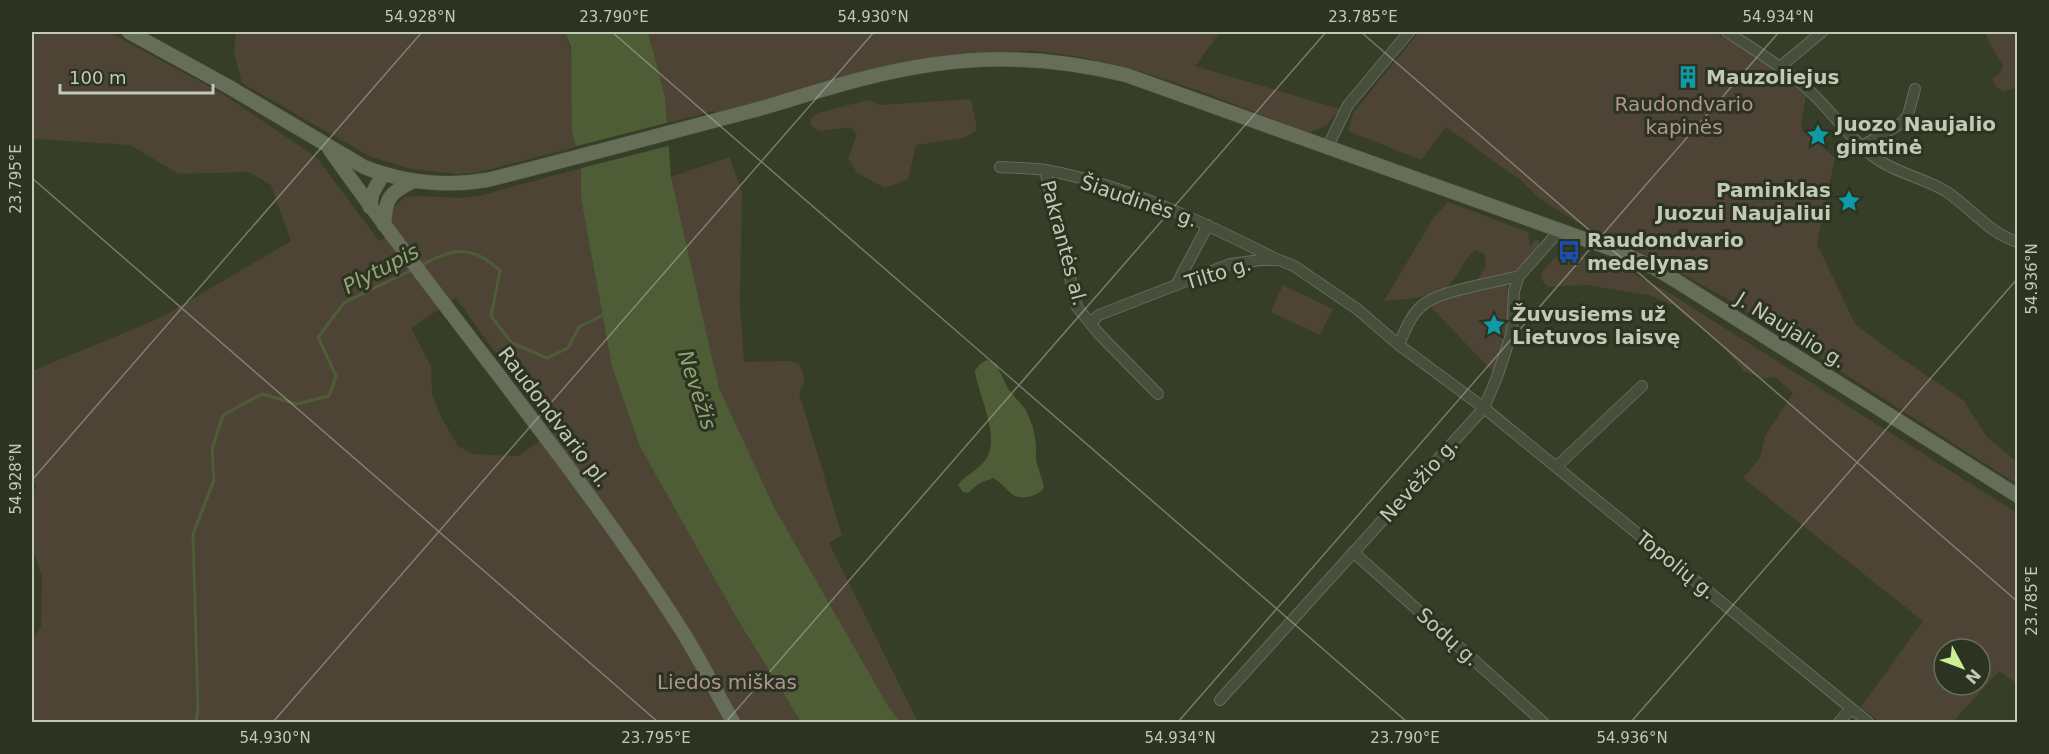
<svg xmlns="http://www.w3.org/2000/svg" width="2049" height="754" font-family="'DejaVu Sans',sans-serif">
<style>
.green{fill:#4d4435;fill-rule:evenodd}
.water{fill:#4f5d37}
.pier{fill:#363e27}
.lines{fill:none;stroke-linecap:round;stroke-linejoin:round}
.stream{stroke:#4f5d37;stroke-width:3}
.minor-casing{stroke:#656c59;stroke-width:12}
.major-casing{stroke:#535a47;stroke-width:15}
.minor{stroke:#474e3b;stroke-width:10}
.major{stroke:#666e59;stroke-width:14}
.ticks{fill:none;stroke:#c2c9b7;stroke-width:1.5;stroke-opacity:0.45}
.labels{text-anchor:middle;stroke-width:6;stroke-linejoin:round;paint-order:stroke}
.poi-label{font-size:20px;font-weight:bold;fill:#c2c9b7;stroke:#2c3320;text-anchor:start}
.park-label{font-size:20px;fill:#b19494;stroke:#2c3320}
.street-label{font-size:20px;fill:#c2c9b7;stroke:#2c3320}
.water-label{font-size:21px;font-style:italic;fill:#93a474;stroke:#2c3320}
.neatline{fill:none;stroke:#c2c9b7;stroke-width:2}
.ticks-label{font-size:15px;text-anchor:middle;fill:#c2c9b7}
</style>
<rect width="100%" height="100%" fill="#363e27"/>
<g class="green">
<path d="M32 32H109L223 94 317 158 379 241 397 231 391 225V211L404 197 420 196 461 198 479 196 581 168V198L612 367 640 447 739 622 801 722H32V640L41 626 42 576 32 548V501L36 485 32 481V371L160 318 291 241 271 185 249 172 179 174 130 145 37 139 32 140ZM456 298 553 432 518 456 473 454 458 446 441 417 432 394 431 366 411 328Z"/>
<path d="M236 32H565C579 68 567 109 576 147L476 173 457 174 411 169 371 157 242 83 234 52Z"/>
<path d="M648 32H1220L1195 66 1340 109 1326 126 1308 133C1220 99 1130 59 1035 51 1023 50 1011 52 999 52 901 53 810 86 717 114L715 111 667 123 665 97Z"/>
<polygon points="1419,32 1709,32 1719,35 1772,66 1806,97 1801,127 1835,158 1817,244 1855,324 1901,358 1963,400 1987,437 2017,462 2017,484 1729,300 1655,259 1583,226 1540,199 1523,182 1446,127 1421,160 1348,131 1353,113"/>
<polygon points="1985,32 2017,32 2017,88 2004,91 1996,87 1992,79 2001,72 2003,65 1990,44"/>
<polygon points="971,99 977,130 964,138 916,145 908,179 885,188 857,173 848,158 857,134 850,127 820,131 811,126 811,119 818,113 868,100 879,105"/>
<polygon points="730,157 742,194 740,303 744,362 790,361 800,365 805,382 799,393 842,535 829,543 918,722 900,722 888,706 774,507 719,388 671,177"/>
<path d="M1448 202 1528 232 1530 246 1534 241 1539 240V246C1517 275 1508 274 1475 284L1486 266 1484 254 1475 250C1463 260 1459 275 1449 285 1435 297 1402 300 1384 301L1434 217Z"/>
<path d="M1556 257 1584 258 1627 270 1671 294 2017 513V684L1999 671 1953 722H1880L1861 707 1923 621 1743 478 1760 458 1765 436 1793 393 1775 377 1763 379 1744 371 1720 343 1673 305 1648 295 1587 285 1548 287 1541 279 1543 270ZM1944 649H1980V685H1944Z"/>
<polygon points="1507,283 1509,323 1494,373 1430,306 1438,301"/>
<polygon points="1283,285 1333,309 1320,335 1271,312"/>
</g>
<g class="water">
<polygon points="565,32 648,32 665,97 671,177 719,388 774,507 888,706 900,722 801,722 739,622 640,447 612,367 581,198 581,168 572,131 571,47"/>
<path d="M987 360 996 364 1008 389 1026 410 1033 427 1036 444V460L1044 487C1040 493 1038 494 1032 496 1009 502 1011 488 993 478L978 484 968 493 963 492 958 485C965 475 979 470 986 459 1001 436 978 395 975 371L980 364Z"/>
</g>
<polygon class="pier" points="670,122 672,145 578,169 573,147"/>
<g class="lines">
<g class="stream">
<path d="M420 266C452 248 473 244 500 271L491 316 512 343 547 358 568 348 579 327 605 314"/>
<polyline points="196,722 198,709 193,534 214,480 212,449 223,415 262,394 297,404 329,396 336,376 318,337 345,302 412,270"/>
</g>
<g class="minor-casing">
<g id="minor">
<path d="M1727 32C1758 52 1789 71 1816 97 1836 117 1853 142 1877 159 1898 174 1925 178 1947 192 1971 208 1990 234 2018 242"/>
<polyline points="1780,67 1822,32"/>
<polyline points="1328,146 1348,105 1409,32"/>
<polyline points="1862,146 1902,123 1908,115 1915,89"/>
<path d="M1000 167C1015 168 1030 168 1045 170 1124 184 1205 223 1276 259"/>
<polyline points="1045,170 1077,307 1100,335 1158,394"/>
<polyline points="1176,285 1208,225"/>
<polyline points="1090,323 1099,315 1230,264 1261,260 1279,260 1294,266 1357,309 1399,345 1484,408 1868,722"/>
<path d="M1399 345C1405 330 1412 311 1427 302 1445 290 1497 282 1519 276"/>
<polyline points="1556,467 1642,386"/>
<polyline points="1353,552 1543,722"/>
<polyline points="1220,700 1484,408 1497,377 1512,332 1514,291 1519,276 1560,230"/>
<polyline points="1839,722 1851,709"/>
</g>
</g>
<g class="major-casing">
<g id="major">
<path d="M129 32 231 88 364 167C403 182 446 187 487 180 575 158 663 134 751 111 781 103 810 93 839 85 941 56 1022 50 1126 75L1615 250 1655 268 1675 280 2018 496"/>
<path d="M330 150C443 310 571 459 677 623 698 655 715 690 733 722"/>
<polyline points="370,207 372,194 383,174"/>
<path d="M384 225C385 198 390 192 414 181"/>
</g>
</g>
<use href="#minor" class="minor"/>
<use href="#major" class="major"/>
</g>
<path class="ticks" d="M612 32 1407 722M1361 32 2018 602M32 178 658 722M32 480 422 32M273 722 874 32M726 722 1326 32M1178 722 1779 32M1631 722 2018 278"/>
<defs>
<g id="building-bare" transform="scale(1.8)"><path d="M-4-6H4V6H1V3H-1V6H-4ZM-2.5-4.3h1.7v1.8h-1.7ZM.8-4.3h1.7v1.8H.8ZM-2.5-1h1.7V.8h-1.7ZM.8-1h1.7V.8H.8Z" fill="#0f9aa8" stroke="#2c3320" stroke-width="2.5" paint-order="stroke"/></g>
<g id="sight-bare" transform="scale(1.8)"><path d="M0-6L1.8-2.2L6-1.7L2.9 1.2L3.7 5.4L0 3.3L-3.7 5.4L-2.9 1.2L-6-1.7L-1.8-2.2Z" fill="#0f9aa8" stroke="#2c3320" stroke-width="2.5" paint-order="stroke"/></g>
<g id="bus-bare" transform="scale(1.8)"><path d="M-5-6H5V4H4V6H2V4H-2V6H-4V4H-5ZM-3.5-4V0h7V-4ZM-3.5 1.2v1.5H-2V1.2ZM2 1.2v1.5H3.5V1.2Z" fill="#1a4fb4" stroke="#2c3320" stroke-width="2.5" paint-order="stroke"/></g>
</defs>
<g fill-rule="evenodd">
<use href="#building-bare" x="1688" y="77"/>
<use href="#sight-bare" x="1818" y="135"/>
<use href="#sight-bare" x="1849" y="201"/>
<use href="#bus-bare" x="1569" y="252"/>
<use href="#sight-bare" x="1494" y="325"/>
</g>
<g class="labels">
<g class="poi-label">
<text x="1706" y="84">Mauzoliejus</text>
<text x="1836" y="131">Juozo Naujalio<tspan x="1836" dy="23">gimtinė</tspan></text>
<text x="1831" y="197" text-anchor="end">Paminklas<tspan x="1831" dy="23">Juozui Naujaliui</tspan></text>
<text x="1587" y="247">Raudondvario<tspan x="1587" dy="23">medelynas</tspan></text>
<text x="1512" y="321">Žuvusiems už<tspan x="1512" dy="23">Lietuvos laisvę</tspan></text>
</g>
<g class="park-label">
<text x="1684" y="111">Raudondvario<tspan x="1684" dy="23">kapinės</tspan></text>
<text x="727" y="689">Liedos miškas</text>
</g>
<g class="street-label">
<text transform="translate(1139 201) rotate(19)" y="7">Šiaudinės g.</text>
<text transform="translate(1064 243) rotate(75)" y="7">Pakrantės al.</text>
<text transform="translate(1218 273) rotate(-17)" y="7">Tilto g.</text>
<text transform="translate(1791 330) rotate(32)" y="7">J. Naujalio g.</text>
<text transform="translate(554 417) rotate(53)" y="7">Raudondvario pl.</text>
<text transform="translate(1419 480) rotate(-48)" y="7">Nevėžio g.</text>
<text transform="translate(1676 565) rotate(39)" y="7">Topolių g.</text>
<text transform="translate(1448 637) rotate(42)" y="7">Sodų g.</text>
</g>
<g class="water-label">
<text transform="translate(381 269) rotate(-28)" y="7">Plytupis</text>
<text transform="translate(697 390) rotate(72)" y="7">Nevėžis</text>
</g>
</g>
<rect width="2049" height="754" fill="none" stroke="#2c3320" stroke-width="66"/>
<g transform="translate(1962 667) rotate(131)"><circle r="28" fill="#2c3320" stroke="#686f5c" stroke-width="1.5"/>
<path d="M0-4.5L10 22L0 15L-10 22Z" fill="#ccef96"/>
<text y="-9" font-size="16" font-weight="bold" text-anchor="middle" fill="#c2c9b7">N</text>
</g>
<path d="M60 84v9h153v-9" fill="none" stroke="#c2c9b7" stroke-width="3"/>
<text x="69" y="84" font-size="18" fill="#c2c9b7" stroke="#2c3320" stroke-width="4.5" paint-order="stroke">100 m</text>
<rect x="33" y="33" width="1983" height="688" class="neatline"/>
<g class="ticks-label">
<text x="420" y="22">54.928°N</text>
<text x="614" y="22">23.790°E</text>
<text x="873" y="22">54.930°N</text>
<text x="1363" y="22">23.785°E</text>
<text x="1778" y="22">54.934°N</text>
<text transform="translate(16 179) rotate(-90)" y="5">23.795°E</text>
<text transform="translate(2032 279) rotate(-90)" y="5">54.936°N</text>
<text transform="translate(16 479) rotate(-90)" y="5">54.928°N</text>
<text transform="translate(2032 601) rotate(-90)" y="5">23.785°E</text>
<text x="275" y="743">54.930°N</text>
<text x="656" y="743">23.795°E</text>
<text x="1180" y="743">54.934°N</text>
<text x="1405" y="743">23.790°E</text>
<text x="1632" y="743">54.936°N</text>
</g>
</svg>
